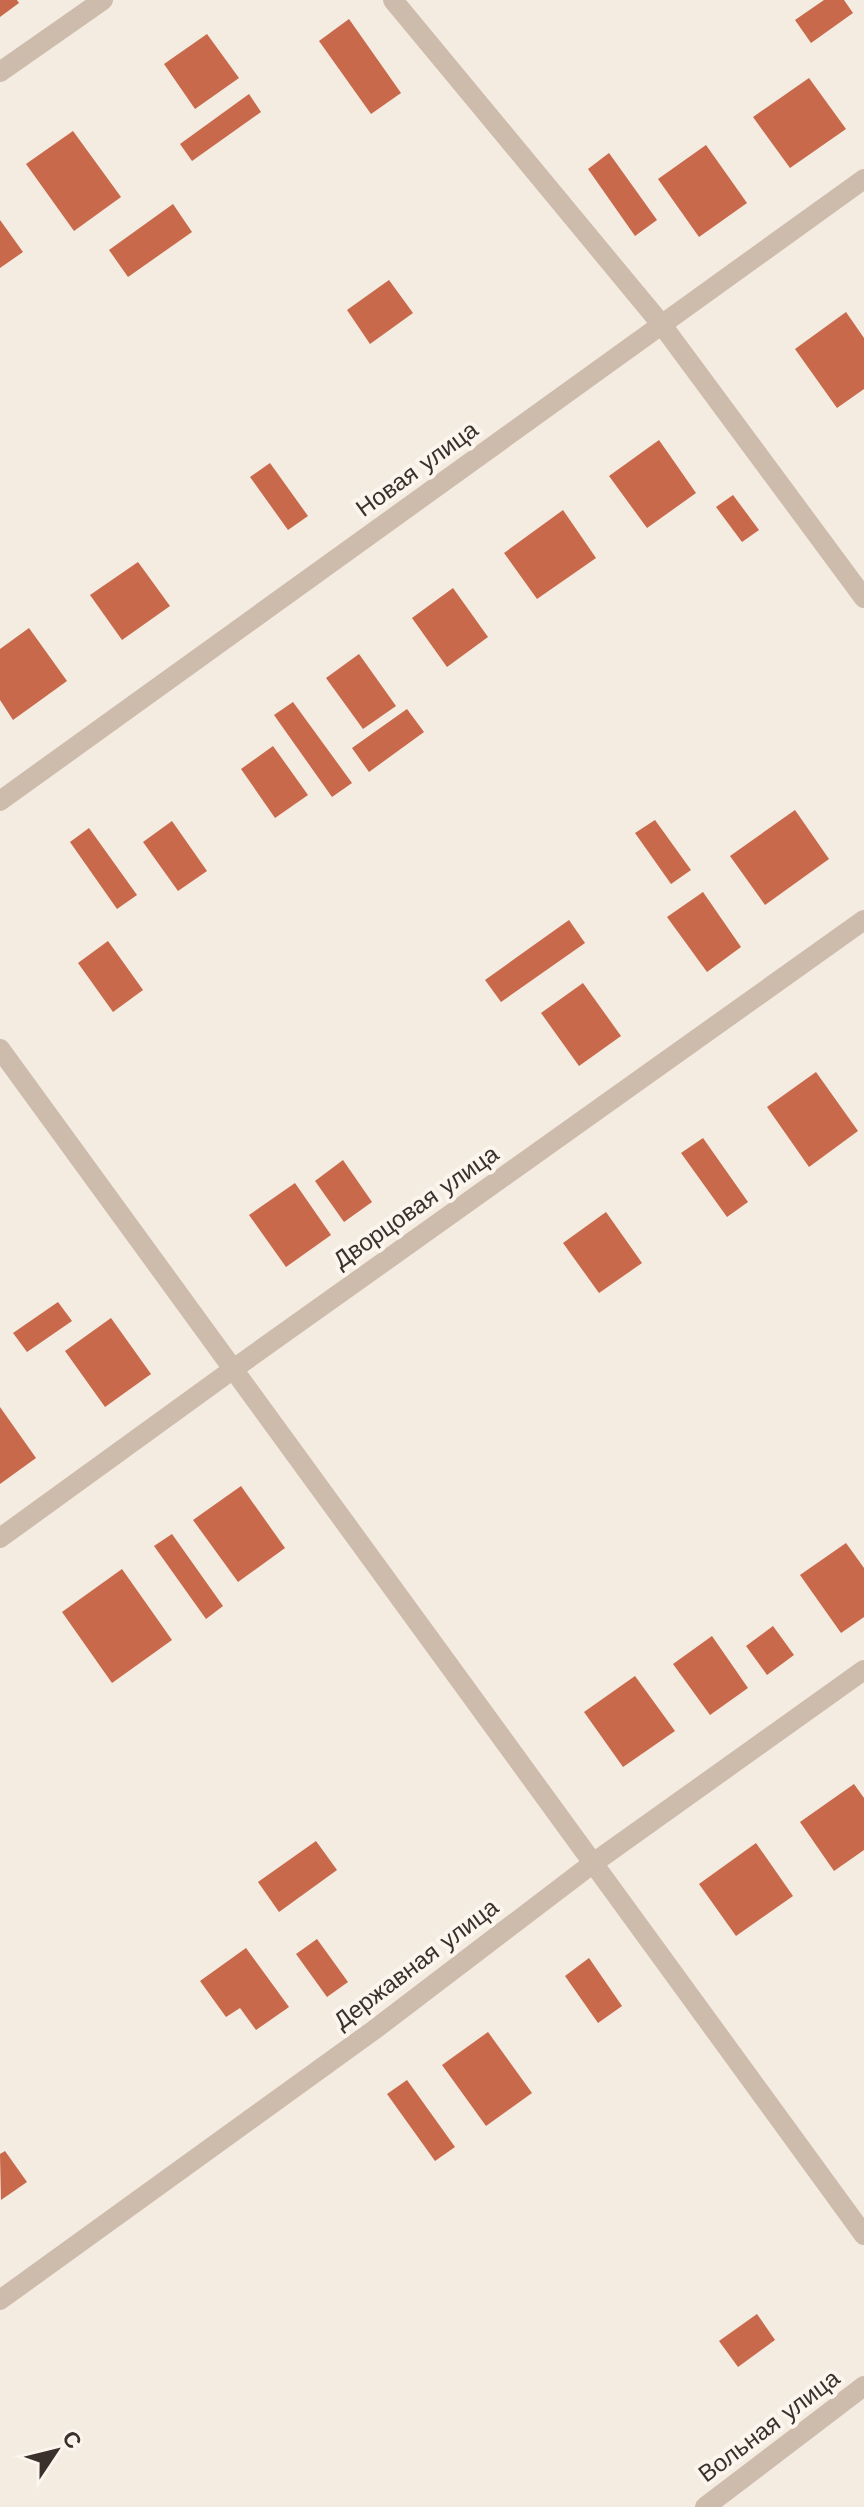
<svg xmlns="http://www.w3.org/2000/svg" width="864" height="2507" font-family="'Work Sans',sans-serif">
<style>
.building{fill:#c8694b}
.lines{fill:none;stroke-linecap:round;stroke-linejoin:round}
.minor{stroke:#cdbbac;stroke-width:20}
.labels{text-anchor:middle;stroke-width:8;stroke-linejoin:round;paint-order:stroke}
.street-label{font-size:24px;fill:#3b302b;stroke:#fbf5ee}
</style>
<rect width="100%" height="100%" fill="#f4ebe1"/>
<g class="building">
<polygon points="0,0 17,0 19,3 0,17"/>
<polygon points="824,0 844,0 853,13 811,43 795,20"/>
<polygon points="349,19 401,93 371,114 319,41"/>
<polygon points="207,34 239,78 195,109 164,64"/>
<polygon points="809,78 846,129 790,168 753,117"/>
<polygon points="249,94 261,112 192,161 180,144"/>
<polygon points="73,131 121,197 74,231 26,164"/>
<polygon points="706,145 747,203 699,237 658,179"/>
<polygon points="609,153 657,220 635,236 588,169"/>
<polygon points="173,204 192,232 128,277 109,250"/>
<polygon points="0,220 23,252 0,268"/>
<polygon points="389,280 413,313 370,344 347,310"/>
<polygon points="846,312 864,338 864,389 837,408 795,349"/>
<polygon points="659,440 696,493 647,528 609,476"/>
<polygon points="270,463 308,516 288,530 250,477"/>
<polygon points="733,495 759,530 742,542 716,507"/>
<polygon points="563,510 596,558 537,599 504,553"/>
<polygon points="138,562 170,606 122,640 90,595"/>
<polygon points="453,588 488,637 447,667 412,618"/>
<polygon points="29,628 67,681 13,720 0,700 0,649"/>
<polygon points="359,654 396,706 363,729 326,678"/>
<polygon points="293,702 352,783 332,797 274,715"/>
<polygon points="407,709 424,732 369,772 352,748"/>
<polygon points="273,746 308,795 275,818 241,769"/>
<polygon points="795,810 829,859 765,905 730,856"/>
<polygon points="655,820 691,870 671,884 635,833"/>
<polygon points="172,821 207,871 178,891 143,842"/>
<polygon points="89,828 137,895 117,909 70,842"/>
<polygon points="703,892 741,947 707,972 667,917"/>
<polygon points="569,920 585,943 501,1002 485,980"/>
<polygon points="108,941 143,990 113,1012 78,963"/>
<polygon points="583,983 621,1036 579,1066 541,1013"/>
<polygon points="816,1072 858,1131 809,1167 767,1107"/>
<polygon points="703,1138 748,1202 727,1217 681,1153"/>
<polygon points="343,1160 372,1202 344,1222 315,1181"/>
<polygon points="295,1183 331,1235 286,1267 249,1215"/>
<polygon points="606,1212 642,1263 599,1293 563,1243"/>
<polygon points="58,1302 72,1321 27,1352 13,1333"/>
<polygon points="111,1318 151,1374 105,1407 65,1351"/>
<polygon points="0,1407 36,1458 0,1484"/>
<polygon points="241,1486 285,1548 238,1582 193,1520"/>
<polygon points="172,1534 223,1606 206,1619 154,1546"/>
<polygon points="846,1543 864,1568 864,1617 841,1633 800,1575"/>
<polygon points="122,1569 172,1640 112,1683 62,1612"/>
<polygon points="773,1626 794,1655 767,1675 746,1646"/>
<polygon points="712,1636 748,1688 710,1715 673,1664"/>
<polygon points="635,1676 675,1731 623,1767 584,1712"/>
<polygon points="854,1784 864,1798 864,1850 834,1871 800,1822"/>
<polygon points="316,1841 337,1870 279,1912 258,1882"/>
<polygon points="756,1843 793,1896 736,1936 699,1884"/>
<polygon points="317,1939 348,1982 327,1997 296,1954"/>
<polygon points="246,1948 289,2007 256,2030 240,2008 226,2017 200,1981"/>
<polygon points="589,1958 622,2006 598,2023 565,1976"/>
<polygon points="488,2032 532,2093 486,2126 442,2065"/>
<polygon points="407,2080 455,2147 435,2161 387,2094"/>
<polygon points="5,2151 27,2182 1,2200 0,2154"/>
<polygon points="757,2314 775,2340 738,2367 719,2341"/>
</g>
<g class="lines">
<g class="minor">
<polyline points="393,0 662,325 864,598"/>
<polyline points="0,72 103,0"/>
<polyline points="0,801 864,179"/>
<polyline points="0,1049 864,2235"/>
<polyline points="0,1538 232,1370 864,920"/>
<polyline points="0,2300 374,2030 592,1864 864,1670"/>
<polyline points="705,2507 864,2386"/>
</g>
</g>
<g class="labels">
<g class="street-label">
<text transform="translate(417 469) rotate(-36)" y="8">Новая улица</text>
<text transform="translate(416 1207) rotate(-35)" y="8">Дворцовая улица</text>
<text transform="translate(416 1964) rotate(-37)" y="8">Державная улица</text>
<text transform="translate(769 2426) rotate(-37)" y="8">Вольная улица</text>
</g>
</g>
<g transform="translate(56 2451) rotate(55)" stroke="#fbf5ee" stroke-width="6" paint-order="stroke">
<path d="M0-6L14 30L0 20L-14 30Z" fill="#3b302b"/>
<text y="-12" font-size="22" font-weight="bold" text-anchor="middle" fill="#3b302b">С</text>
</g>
</svg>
